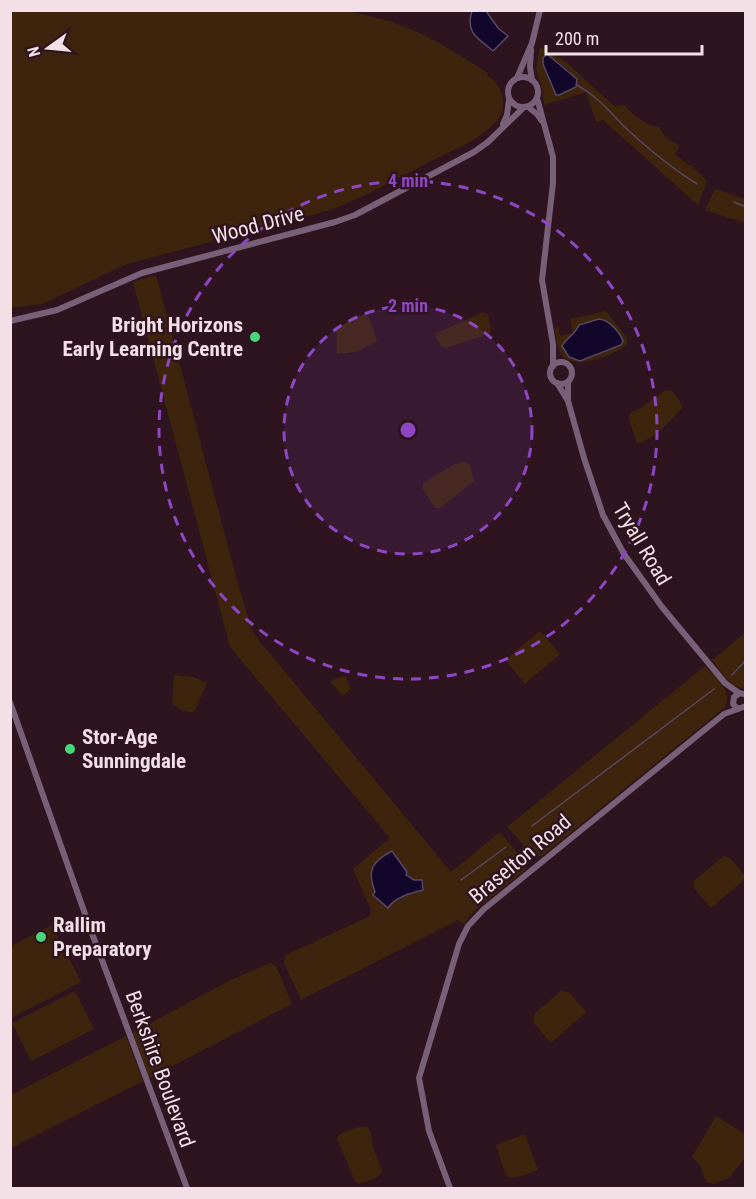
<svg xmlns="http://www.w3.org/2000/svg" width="756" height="1199" font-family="'Roboto Condensed',sans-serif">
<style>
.green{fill:#3f240d;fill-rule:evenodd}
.water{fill:#13062b;stroke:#564763;stroke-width:1.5}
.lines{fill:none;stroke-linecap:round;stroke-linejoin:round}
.stream{stroke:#564763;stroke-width:1.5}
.secondary{stroke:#786079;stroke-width:6}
.ring{fill:none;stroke:#8d47c5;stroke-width:3;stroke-dasharray:10 8}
.poi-dot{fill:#46d77a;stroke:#2e141f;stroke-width:2}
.labels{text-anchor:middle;stroke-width:5;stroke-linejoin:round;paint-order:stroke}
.street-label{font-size:21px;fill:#f3e0e6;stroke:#2e141f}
.poi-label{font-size:21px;font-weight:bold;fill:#f3e0e6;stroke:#2e141f;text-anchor:start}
.centre{fill:#8d47c5;stroke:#2e141f;stroke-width:3}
.ring-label{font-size:18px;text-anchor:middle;font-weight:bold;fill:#8d47c5;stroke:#2e141f;stroke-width:5;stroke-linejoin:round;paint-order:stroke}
</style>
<rect width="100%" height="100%" fill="#2e141f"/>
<g class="green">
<path d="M342 10C361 14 379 17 397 24 430 35 459 55 488 73L487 75C504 86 509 108 495 123 479 140 455 149 435 159 400 177 367 196 330 210L127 264 42 304 11 308V11Z"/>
<path d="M540 47 566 62 614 106 625 105C631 115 648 126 659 127L665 137 680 146 675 154 688 165H691L707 181 698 205 603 120 596 122 586 92 544 105 542 88 536 69ZM547 54 571 72 551 86 543 64Z"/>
<polygon points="715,189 745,199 745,223 705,210"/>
<path d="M156 275 238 584 252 630 257 638 451 872 500 832 526 864 525 870 474 911 464 924 458 920 301 1000 284 963 286 955 370 916 371 910 353 869 390 838 230 647 133 282ZM394 853 407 871 405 874 414 880 422 881 423 890 409 894 391 903 375 892 374 866 385 854Z"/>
<path d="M606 311 627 338V345C613 355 577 371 563 356 557 348 556 337 555 328L558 326 560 336 573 333 570 319Z"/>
<polygon points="483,312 488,314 491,331 489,334 446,348 441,346 436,337 437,333"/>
<polygon points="364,314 369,317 377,341 356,352 337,354 336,328"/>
<path d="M666 390 672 391 681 403 682 408C671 420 653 441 637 443L629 419 630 413 642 407Z"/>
<polygon points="464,461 470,465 474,481 440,508 435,508 423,489 423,483 453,465"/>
<polygon points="539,632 542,633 560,654 525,684 507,662 507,658"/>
<path d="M745 633V688C730 688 721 671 712 660Z"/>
<path d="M705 666C715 677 734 692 725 707L542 856H534L507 827Z"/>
<path d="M174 675 193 677 207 683 194 712C187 713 176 708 172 703Z"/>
<polygon points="344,676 346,677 351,689 342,696 330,681"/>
<polygon points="724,856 730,858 745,876 745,879 711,908 694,888 694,881"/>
<polygon points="52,925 81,982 11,1018 11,946"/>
<polygon points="270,963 276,966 292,1004 149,1078 132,1033 231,980"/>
<polygon points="75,991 94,1029 31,1061 12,1023"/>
<polygon points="561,991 569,992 586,1012 551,1043 533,1022 535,1013"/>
<polygon points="126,1036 143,1081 11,1148 11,1095"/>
<polygon points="716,1116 745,1134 745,1158 729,1178 713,1184 706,1182 700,1165 692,1157"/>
<path d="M366 1126 370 1130 373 1147 382 1171 378 1177 359 1184 355 1181 337 1138C343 1130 356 1128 366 1126Z"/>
<path d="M525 1134 538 1170C501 1184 508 1180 496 1145Z"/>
</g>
<g class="water">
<path d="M472 11H486L498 28 508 36 493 51C478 38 465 33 472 11Z"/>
<polygon points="547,54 577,79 576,87 559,95 556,95 543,64 543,58"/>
<path d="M599 319C609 320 619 331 623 341L621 345 580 361 569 357 562 346C567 337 575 335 579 325Z"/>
<path d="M392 851 407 872 406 875 414 880H422L423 890C411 893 395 897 388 908L373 895 375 892C367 871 371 862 392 851Z"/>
</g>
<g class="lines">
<g class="stream">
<path d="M577 85C599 97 612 115 630 132 651 151 673 169 697 184"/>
<polyline points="734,202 746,207"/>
<polyline points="732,675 746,660"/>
<polyline points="532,826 714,689"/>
<polyline points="461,880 506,847"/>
</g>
<g class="secondary">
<polyline points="531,50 530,67 532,80"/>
<circle cx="523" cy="92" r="15"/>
<polyline points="517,78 532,43 540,10"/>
<polyline points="537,98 553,157 553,183 542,280 553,344 553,366"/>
<polyline points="528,107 537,114 542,121"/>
<polyline points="503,124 507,115 509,100"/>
<polyline points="10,321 57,310 142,273 335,222 355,215 474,152 488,142 523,108"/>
<circle cx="561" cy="373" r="11"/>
<polyline points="568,382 568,401 584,458 603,515 624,554 662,607 725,683 739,693"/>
<polyline points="557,383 568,401"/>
<polyline points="10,702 90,928 187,1188"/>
<polyline points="738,709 733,704 734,697 740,693 746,695"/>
<polyline points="450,1188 429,1131 419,1078 459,944 468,926 484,909 724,714 746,706"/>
</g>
</g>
<circle cx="408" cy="430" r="124" fill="#8d47c5" fill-opacity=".12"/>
<g class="ring">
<circle cx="408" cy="430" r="124"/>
<circle cx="408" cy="430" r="249"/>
</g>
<g class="poi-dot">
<circle cx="255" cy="337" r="6"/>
<circle cx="70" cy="749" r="6"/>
<circle cx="41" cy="937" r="6"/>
</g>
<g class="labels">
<g class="street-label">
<text transform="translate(258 225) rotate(-15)" y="7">Wood Drive</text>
<text transform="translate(642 544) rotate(59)" y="7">Tryall Road</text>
<text transform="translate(520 859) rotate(-40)" y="7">Braselton Road</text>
<text transform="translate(160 1069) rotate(70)" y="7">Berkshire Boulevard</text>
</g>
<g class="poi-label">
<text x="243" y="332" text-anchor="end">Bright Horizons<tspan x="243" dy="24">Early Learning Centre</tspan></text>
<text x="82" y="744">Stor-Age<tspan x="82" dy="24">Sunningdale</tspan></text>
<text x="53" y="932">Rallim<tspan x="53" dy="24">Preparatory</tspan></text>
</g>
</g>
<circle cx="408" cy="430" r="9" class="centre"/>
<g class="ring-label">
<text x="408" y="187">4 min</text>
<text x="408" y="312">2 min</text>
</g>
<rect width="756" height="1199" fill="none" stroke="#f3e0e6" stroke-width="24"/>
<g transform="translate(48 48) rotate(255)" stroke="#2e141f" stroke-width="4.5" paint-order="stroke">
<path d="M0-4.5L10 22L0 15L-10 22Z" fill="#f3e0e6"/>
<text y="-9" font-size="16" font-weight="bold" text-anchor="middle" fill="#f3e0e6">N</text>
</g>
<path d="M546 45v9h156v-9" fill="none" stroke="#f3e0e6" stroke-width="3"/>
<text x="555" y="45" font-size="18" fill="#f3e0e6" stroke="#2e141f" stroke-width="4.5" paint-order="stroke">200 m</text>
</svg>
